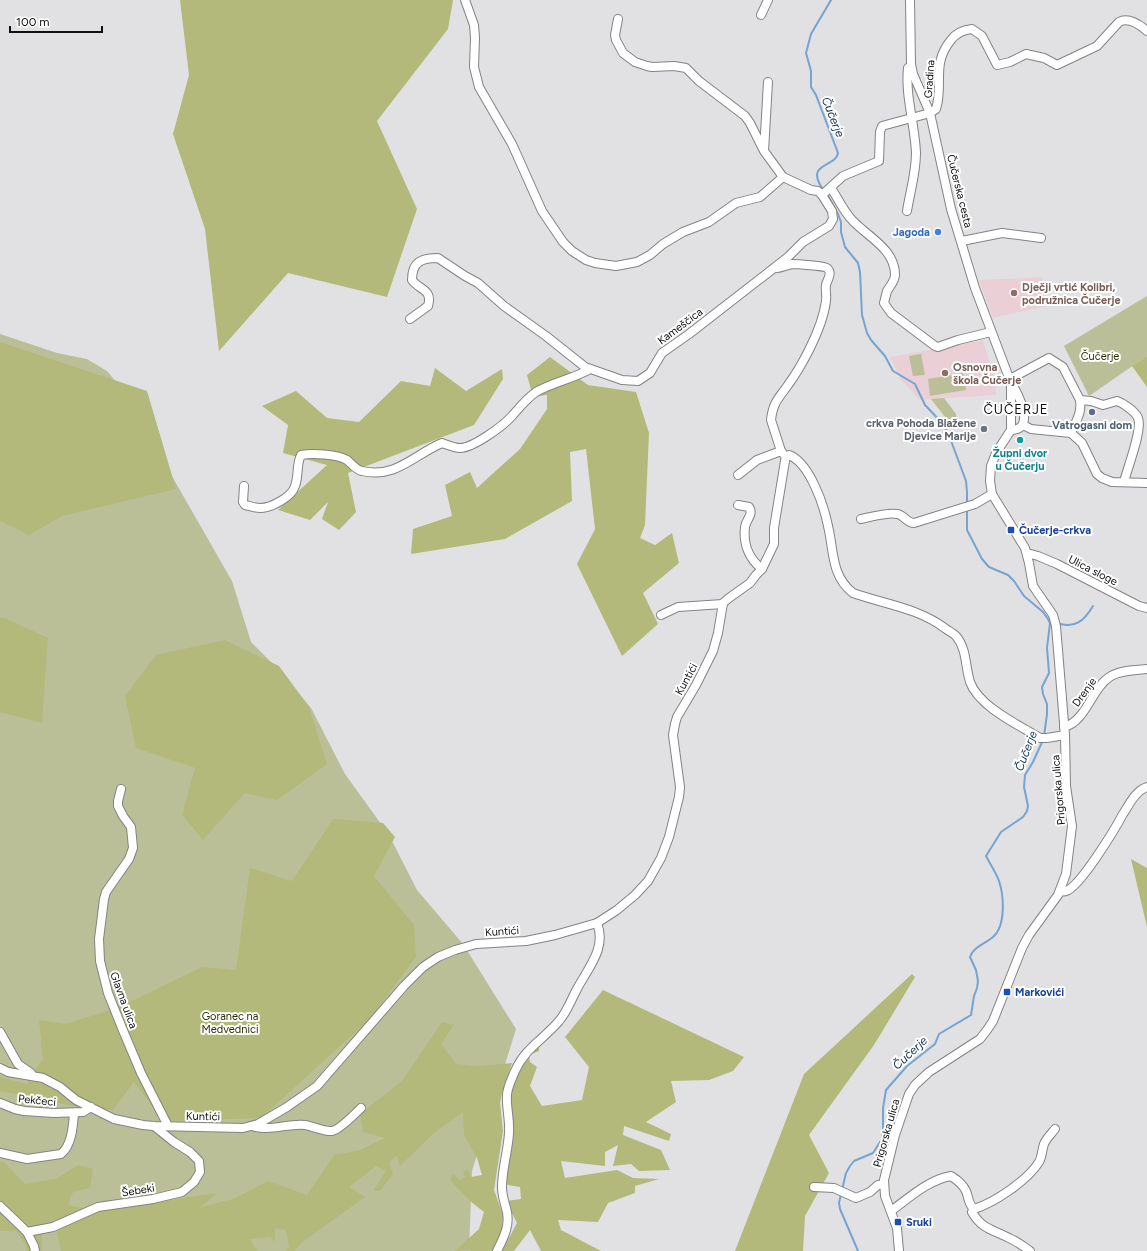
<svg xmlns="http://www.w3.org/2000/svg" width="1147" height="1251" font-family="Figtree,sans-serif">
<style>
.education{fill:#ead0d6}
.green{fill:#bbbf97}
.forest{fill:#b3b97a}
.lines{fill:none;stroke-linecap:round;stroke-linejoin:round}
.stream{stroke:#75a4d2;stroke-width:2}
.minor-casing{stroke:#838385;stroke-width:10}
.minor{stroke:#fff;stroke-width:8}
.shop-dot{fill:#3f7fe0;stroke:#fff;stroke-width:1.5}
.education-dot{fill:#8d6e63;stroke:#fff;stroke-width:1.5}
.service-dot{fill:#5c6f8a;stroke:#fff;stroke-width:1.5}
.worship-dot{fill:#6b7280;stroke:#fff;stroke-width:1.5}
.culture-dot{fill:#0f9aa8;stroke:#fff;stroke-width:1.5}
.transit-dot{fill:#1a4fb4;stroke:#fff;stroke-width:1.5}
.labels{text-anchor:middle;stroke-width:4;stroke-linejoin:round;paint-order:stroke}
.street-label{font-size:11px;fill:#0e0f0f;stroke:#fff}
.shop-label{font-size:11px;font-weight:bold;fill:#366cbe;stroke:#fff;text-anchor:end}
.education-label{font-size:11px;font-weight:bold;fill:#785e54;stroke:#fff;text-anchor:start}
.park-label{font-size:11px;fill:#2d2f00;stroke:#fff}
.worship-label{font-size:11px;font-weight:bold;fill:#5b616d;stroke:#fff;text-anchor:end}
.service-label{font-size:11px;font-weight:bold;fill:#4e5e75;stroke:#fff}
.culture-label{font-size:11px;font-weight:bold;fill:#0d838f;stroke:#fff}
.transit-label{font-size:11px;font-weight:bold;fill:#164399;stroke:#fff;text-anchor:start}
.water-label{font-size:12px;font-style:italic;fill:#123554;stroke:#fff}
.quarter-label{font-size:13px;letter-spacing:1px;fill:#0e0f0f;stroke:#fff}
</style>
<rect width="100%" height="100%" fill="#e1e1e3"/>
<g class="education">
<polygon points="1042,277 1046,306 993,318 979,280"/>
<polygon points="983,340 995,381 996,395 920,400 900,379 890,357"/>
</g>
<g class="green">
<polygon points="1147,296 1147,356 1089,396 1064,346"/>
<polygon points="0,334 57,353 87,359 107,371 122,389 232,581 251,642 284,675 311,708 345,774 389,835 417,890 463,944 516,1029 472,1171 469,1251 0,1251"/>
<polygon points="921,354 925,375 913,376 909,356"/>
<polygon points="963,373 966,390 930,396 928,379"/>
<polygon points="944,398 956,414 957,422 952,426 931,399"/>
</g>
<g class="forest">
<polygon points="180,0 453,0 448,29 377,121 417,209 387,297 288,273 219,351 205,229 173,134 189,75"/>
<polygon points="0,342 147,391 176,489 62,516 29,535 0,521"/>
<polygon points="1147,356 1147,387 1132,366"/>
<polygon points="550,357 588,385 636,392 649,433 645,525 640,538 655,545 672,533 679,563 643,593 658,624 622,656 577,564 595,529 586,449 570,452 572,501 505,539 411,554 413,529 452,516 445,485 470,472 477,488 520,449 547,409 547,395 533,397 527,375"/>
<polygon points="435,368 466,391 502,369 503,379 474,425 348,473 356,512 339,530 322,519 328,502 310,520 278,510 327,465 283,453 288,425 262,406 296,391 327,418 359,422 401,381 430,386"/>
<polygon points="0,618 5,618 48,638 42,723 0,712"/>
<polygon points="225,640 279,666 309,707 327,764 277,800 245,793 203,840 182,815 195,768 136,748 125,696 156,655"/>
<polygon points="333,819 383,823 395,837 374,876 414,925 416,957 369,1020 261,1118 164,1121 134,1082 113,1110 78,1107 0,1091 0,1077 27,1084 43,1059 39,1020 66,1024 104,1012 136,999 202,967 236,970 250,868 292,881"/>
<polygon points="1131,859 1147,868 1147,928 1147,927"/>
<polygon points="912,974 915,977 874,1045 809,1135 829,1173 805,1216 803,1251 735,1251 804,1074"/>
<polygon points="603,990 744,1057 733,1071 709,1080 671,1081 676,1102 646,1122 671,1134 669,1141 624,1126 623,1135 661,1150 670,1170 639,1171 631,1164 613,1166 618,1145 605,1152 605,1166 561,1161 565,1178 617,1170 633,1178 659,1179 635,1186 635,1193 608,1203 598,1222 558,1220 561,1230 601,1251 541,1251 530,1230 514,1251 502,1251 517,1223 506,1201 521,1199 520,1187 502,1184 508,1094 516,1069 539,1041 539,1051 529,1055 530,1062 537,1067 530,1086 542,1106 582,1100 589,1067 565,1037"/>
<polygon points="442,1022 454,1025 441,1044 456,1064 477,1066 512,1063 502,1093 500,1103 503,1131 494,1190 503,1215 501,1239 492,1251 471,1251 463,1250 461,1251 455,1251 479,1229 484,1212 470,1201 450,1180 453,1174 460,1180 465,1177 463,1173 468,1169 471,1177 482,1175 477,1158 464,1135 463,1112 434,1133 400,1166 397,1155 389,1162 393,1174 380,1191 373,1191 386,1171 376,1166 349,1187 365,1197 301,1243 295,1251 285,1251 289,1247 286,1230 275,1228 275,1242 270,1237 250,1239 257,1251 61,1251 57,1233 69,1217 40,1225 42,1234 42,1251 27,1251 25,1244 16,1231 0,1231 0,1161 5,1163 25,1184 56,1179 78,1165 93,1169 90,1188 73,1192 68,1205 96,1211 217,1193 201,1207 233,1199 268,1181 307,1195 334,1155 360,1150 385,1138 363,1132 360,1114 402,1081"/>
</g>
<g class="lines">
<g class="stream">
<path d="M824 191C803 162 836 168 838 153L816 95 811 87V71L806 53 811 34 831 0"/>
<polyline points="827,194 838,214 841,222 841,232 845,247 858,263 860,272 862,315 867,333 871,340 885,356 893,371 915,384 925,405 943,424 950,438 966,481 967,492 967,504"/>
<polyline points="967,509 967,530 982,559 989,567 1008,575 1014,581 1024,596 1043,612 1048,619 1050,623 1047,648 1049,673 1042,687 1043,694 1047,704 1047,714 1044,736"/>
<path d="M1057 623C1075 629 1084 621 1093 606"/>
<path d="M842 1190 846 1173 850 1166 854 1161 873 1153 882 1139 883 1129V1108L886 1090 907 1066 935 1044 939 1034 971 1015 974 996 977 988 978 981 976 970 970 957C973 947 985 944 993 937 1006 926 1004 896 999 881 996 872 990 864 986 856L1001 832 1023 817 1027 811 1028 806 1024 787 1025 775 1033 762 1043 740"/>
<polyline points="841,1194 839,1203 840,1209 858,1251"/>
</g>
<g class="minor-casing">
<g id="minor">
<polyline points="465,0 474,25 475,38 474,67 479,87 512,144 542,211 563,242 572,251 586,260 595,263 616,266 637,262 650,255 663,244 683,232 709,222 736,203 760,197 783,177"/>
<path d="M910 0 911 64 913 74 930 113 951 209 975 288 1011 383C1019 394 1036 430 1011 430"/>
<polyline points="761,15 768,0"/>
<polyline points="618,19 615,35 616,40 623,53 635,62 647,66 652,67 674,66 686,68 699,81 745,116 750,123 763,149"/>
<path d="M768 82 764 151 783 177 811 190 818 191 822 195 843 176 879 161 880 132 882 126 930 113 936 109C944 84 931 64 951 40 956 33 963 30 972 29L982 36 997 65 1010 62 1026 54 1044 58 1057 65 1097 46 1119 22C1128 17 1140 25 1147 31"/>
<path d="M831 188C838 198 843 211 853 221 868 237 895 249 895 275 895 281 890 286 887 291 886 295 885 299 884 303L891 313 935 346 938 347 958 340 991 332"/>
<path d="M907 211C910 192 916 173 916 153 915 125 905 96 908 68"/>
<polyline points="962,241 1002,233 1041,238"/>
<path d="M777 268C782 268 786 265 792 264 796 264 825 266 827 268 833 273 827 280 826 285 825 290 827 296 826 301 824 316 816 336 809 350 803 362 796 374 788 385 779 398 773 402 771 420L781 451 786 457"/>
<path d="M410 319 428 306C433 289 419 290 412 280 412 262 421 258 438 258L465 276 478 283 504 306 546 336 585 367 622 380 638 381 650 373 662 353 689 334 774 268 788 257 803 242 829 226 833 219 832 211 822 195"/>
<path d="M1010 379 1049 358 1063 367 1080 400C1082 413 1076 421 1071 433"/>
<path d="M1080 400 1091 401 1103 405 1117 401C1123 403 1136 412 1138 418 1143 429 1127 469 1124 482"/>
<polyline points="1023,425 1031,429 1071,433 1082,443 1097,474 1102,478 1112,482 1147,483"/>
<polyline points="738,475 757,460 781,451"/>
<path d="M244 486 243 502 245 505C250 506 255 508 260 508 271 508 292 497 295 486 299 476 296 465 301 455 312 453 337 454 347 460 351 463 356 470 362 471 396 479 415 454 442 443 448 445 454 448 460 448 473 448 503 426 512 416 520 407 526 399 536 392 553 382 573 379 590 369"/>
<path d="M738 505 749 507C754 515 746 519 745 527 743 544 749 559 762 569"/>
<path d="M861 519C871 517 888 512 897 514 904 515 907 523 914 523L975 504 992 494"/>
<polyline points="1027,553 1038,556 1057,564 1139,606 1147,608"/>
<polyline points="661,615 678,607 723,604"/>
<path d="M1064 727C1087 721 1091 688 1111 676 1121 670 1135 670 1147 669"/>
<polyline points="121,789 118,801 118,806 123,816 131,827 133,848 129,859 106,892 104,899 99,939 100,961 108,993 122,1028 141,1073 168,1126"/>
<path d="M1060 892C1062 891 1064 892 1066 891 1080 887 1115 829 1123 814 1129 805 1136 790 1147 787"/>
<polyline points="0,1032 18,1064 31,1073 32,1076"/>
<path d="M0 1068 8 1072 43 1078 60 1087 76 1100 114 1119 143 1125 154 1126 243 1128 258 1124 287 1107 317 1086 404 986 423 967 438 957 455 950 476 944 526 941 555 935 597 923 617 910 635 895 648 881 661 858 669 837 679 797 680 787 673 735 675 724 677 717 696 685 713 651 718 633 723 603 729 598 750 583 756 575 762 569 774 544V528L785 461 786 457 789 455C810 463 824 506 828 526 834 551 831 576 853 593 884 604 919 608 946 629 949 631 953 633 956 636 967 649 965 666 970 682 979 707 1019 725 1040 738H1047L1065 735"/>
<polyline points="0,1103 15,1109 24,1111 54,1113 83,1112 91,1107"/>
<path d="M252 1126C269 1132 288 1123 305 1125 312 1126 325 1132 332 1131 339 1130 355 1114 361 1108"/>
<path d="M0 1153 27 1159 61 1154C72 1145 73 1126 74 1113"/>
<polyline points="814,1187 834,1188 856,1198 870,1192 878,1185 884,1184"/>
<polyline points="0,1206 27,1232"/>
<path d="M974 1209 972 1212C982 1230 995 1230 1011 1239 1018 1242 1024 1247 1030 1251"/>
<path d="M891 1211C909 1198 928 1180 951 1176 957 1180 963 1184 966 1191 969 1198 968 1204 974 1209 994 1203 1028 1180 1039 1162 1042 1157 1042 1150 1044 1144 1046 1139 1051 1134 1055 1129"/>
<polyline points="35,1251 34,1246 27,1232 53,1227 98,1207 153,1199 182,1192 194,1182 200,1172 199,1161 190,1152 174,1142 154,1126"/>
<path d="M497 1251C504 1237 511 1224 506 1208 504 1201 502 1195 502 1187 502 1169 508 1151 509 1133 510 1120 506 1107 507 1094 508 1086 512 1078 515 1071 525 1048 544 1039 559 1021 567 1012 571 1000 577 989 588 968 607 948 597 923"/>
<polyline points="899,1251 897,1228 885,1196 884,1180 895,1135 909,1094 915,1085 929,1072 980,1039 987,1030 993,1021 1022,948 1029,935 1058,895 1066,874 1072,826 1066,786 1065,735 1056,626 1053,615 1033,586 1029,563 1025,548 992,494 990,481 991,466 996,453 1011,430 1011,383"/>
</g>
</g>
<use href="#minor" class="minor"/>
</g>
<circle class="shop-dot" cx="938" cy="232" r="4"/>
<g class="education-dot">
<circle cx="1014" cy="293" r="4"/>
<circle cx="945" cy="373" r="4"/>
</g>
<circle class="service-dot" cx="1092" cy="412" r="4"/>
<circle class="worship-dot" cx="984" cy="429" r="4"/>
<circle class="culture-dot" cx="1020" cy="440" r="4"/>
<g class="transit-dot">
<rect x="1007" y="526" width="8" height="8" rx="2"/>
<rect x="1003" y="988" width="8" height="8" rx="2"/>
<rect x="894" y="1218" width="8" height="8" rx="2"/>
</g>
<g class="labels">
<g class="street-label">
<text transform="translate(929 79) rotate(-86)" y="4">Gradina</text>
<text transform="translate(960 191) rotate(76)" y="4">Čučerska cesta</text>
<text transform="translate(680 326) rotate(-37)" y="4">Kameščica</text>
<text transform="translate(1093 570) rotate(27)" y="4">Ulica sloge</text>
<text transform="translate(686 679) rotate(-61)" y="4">Kuntići</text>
<text transform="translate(1084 692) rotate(-54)" y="4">Drenje</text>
<text transform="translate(1058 790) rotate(-95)" y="4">Prigorska ulica</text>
<text transform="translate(502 931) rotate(-4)" y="4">Kuntići</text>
<text transform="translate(124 1000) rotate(70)" y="4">Glavna ulica</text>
<text transform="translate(37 1100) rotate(6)" y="4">Pekčeci</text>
<text transform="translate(203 1116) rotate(1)" y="4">Kuntići</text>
<text transform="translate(886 1133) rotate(-74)" y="4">Prigorska ulica</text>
<text transform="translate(138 1190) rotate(-9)" y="4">Šebeki</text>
</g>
<g class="shop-label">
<text x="930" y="236">Jagoda</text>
</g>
<g class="education-label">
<text x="1022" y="291">Dječji vrtić Kolibri,<tspan x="1022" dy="13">podružnica Čučerje</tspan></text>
<text x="953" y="371">Osnovna<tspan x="953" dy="13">škola Čučerje</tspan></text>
</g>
<g class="park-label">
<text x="1100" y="360">Čučerje</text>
<text x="230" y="1020">Goranec na<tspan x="230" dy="13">Medvednici</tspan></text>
</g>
<g class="worship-label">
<text x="976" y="427">crkva Pohoda Blažene<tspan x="976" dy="13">Djevice Marije</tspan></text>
</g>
<g class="service-label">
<text x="1092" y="429">Vatrogasni dom</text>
</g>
<g class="culture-label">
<text x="1020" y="457">Župni dvor<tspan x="1020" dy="13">u Čučerju</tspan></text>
</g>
<g class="transit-label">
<text x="1019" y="534">Čučerje-crkva</text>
<text x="1015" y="996">Markovići</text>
<text x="906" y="1226">Sruki</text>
</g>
<g class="water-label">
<text transform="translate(833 117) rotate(68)" y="4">Čučerje</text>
<text transform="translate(1026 751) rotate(-69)" y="4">Čučerje</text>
<text transform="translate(910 1053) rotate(-43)" y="4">Čučerje</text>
</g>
<g class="quarter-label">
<text x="1016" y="414">ČUČERJE</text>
</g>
</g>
<path d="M10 26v6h92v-6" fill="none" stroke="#0e0f0f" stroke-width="2"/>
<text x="16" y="26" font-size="12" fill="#0e0f0f" stroke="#ffffff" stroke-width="3" paint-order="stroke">100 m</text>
</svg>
